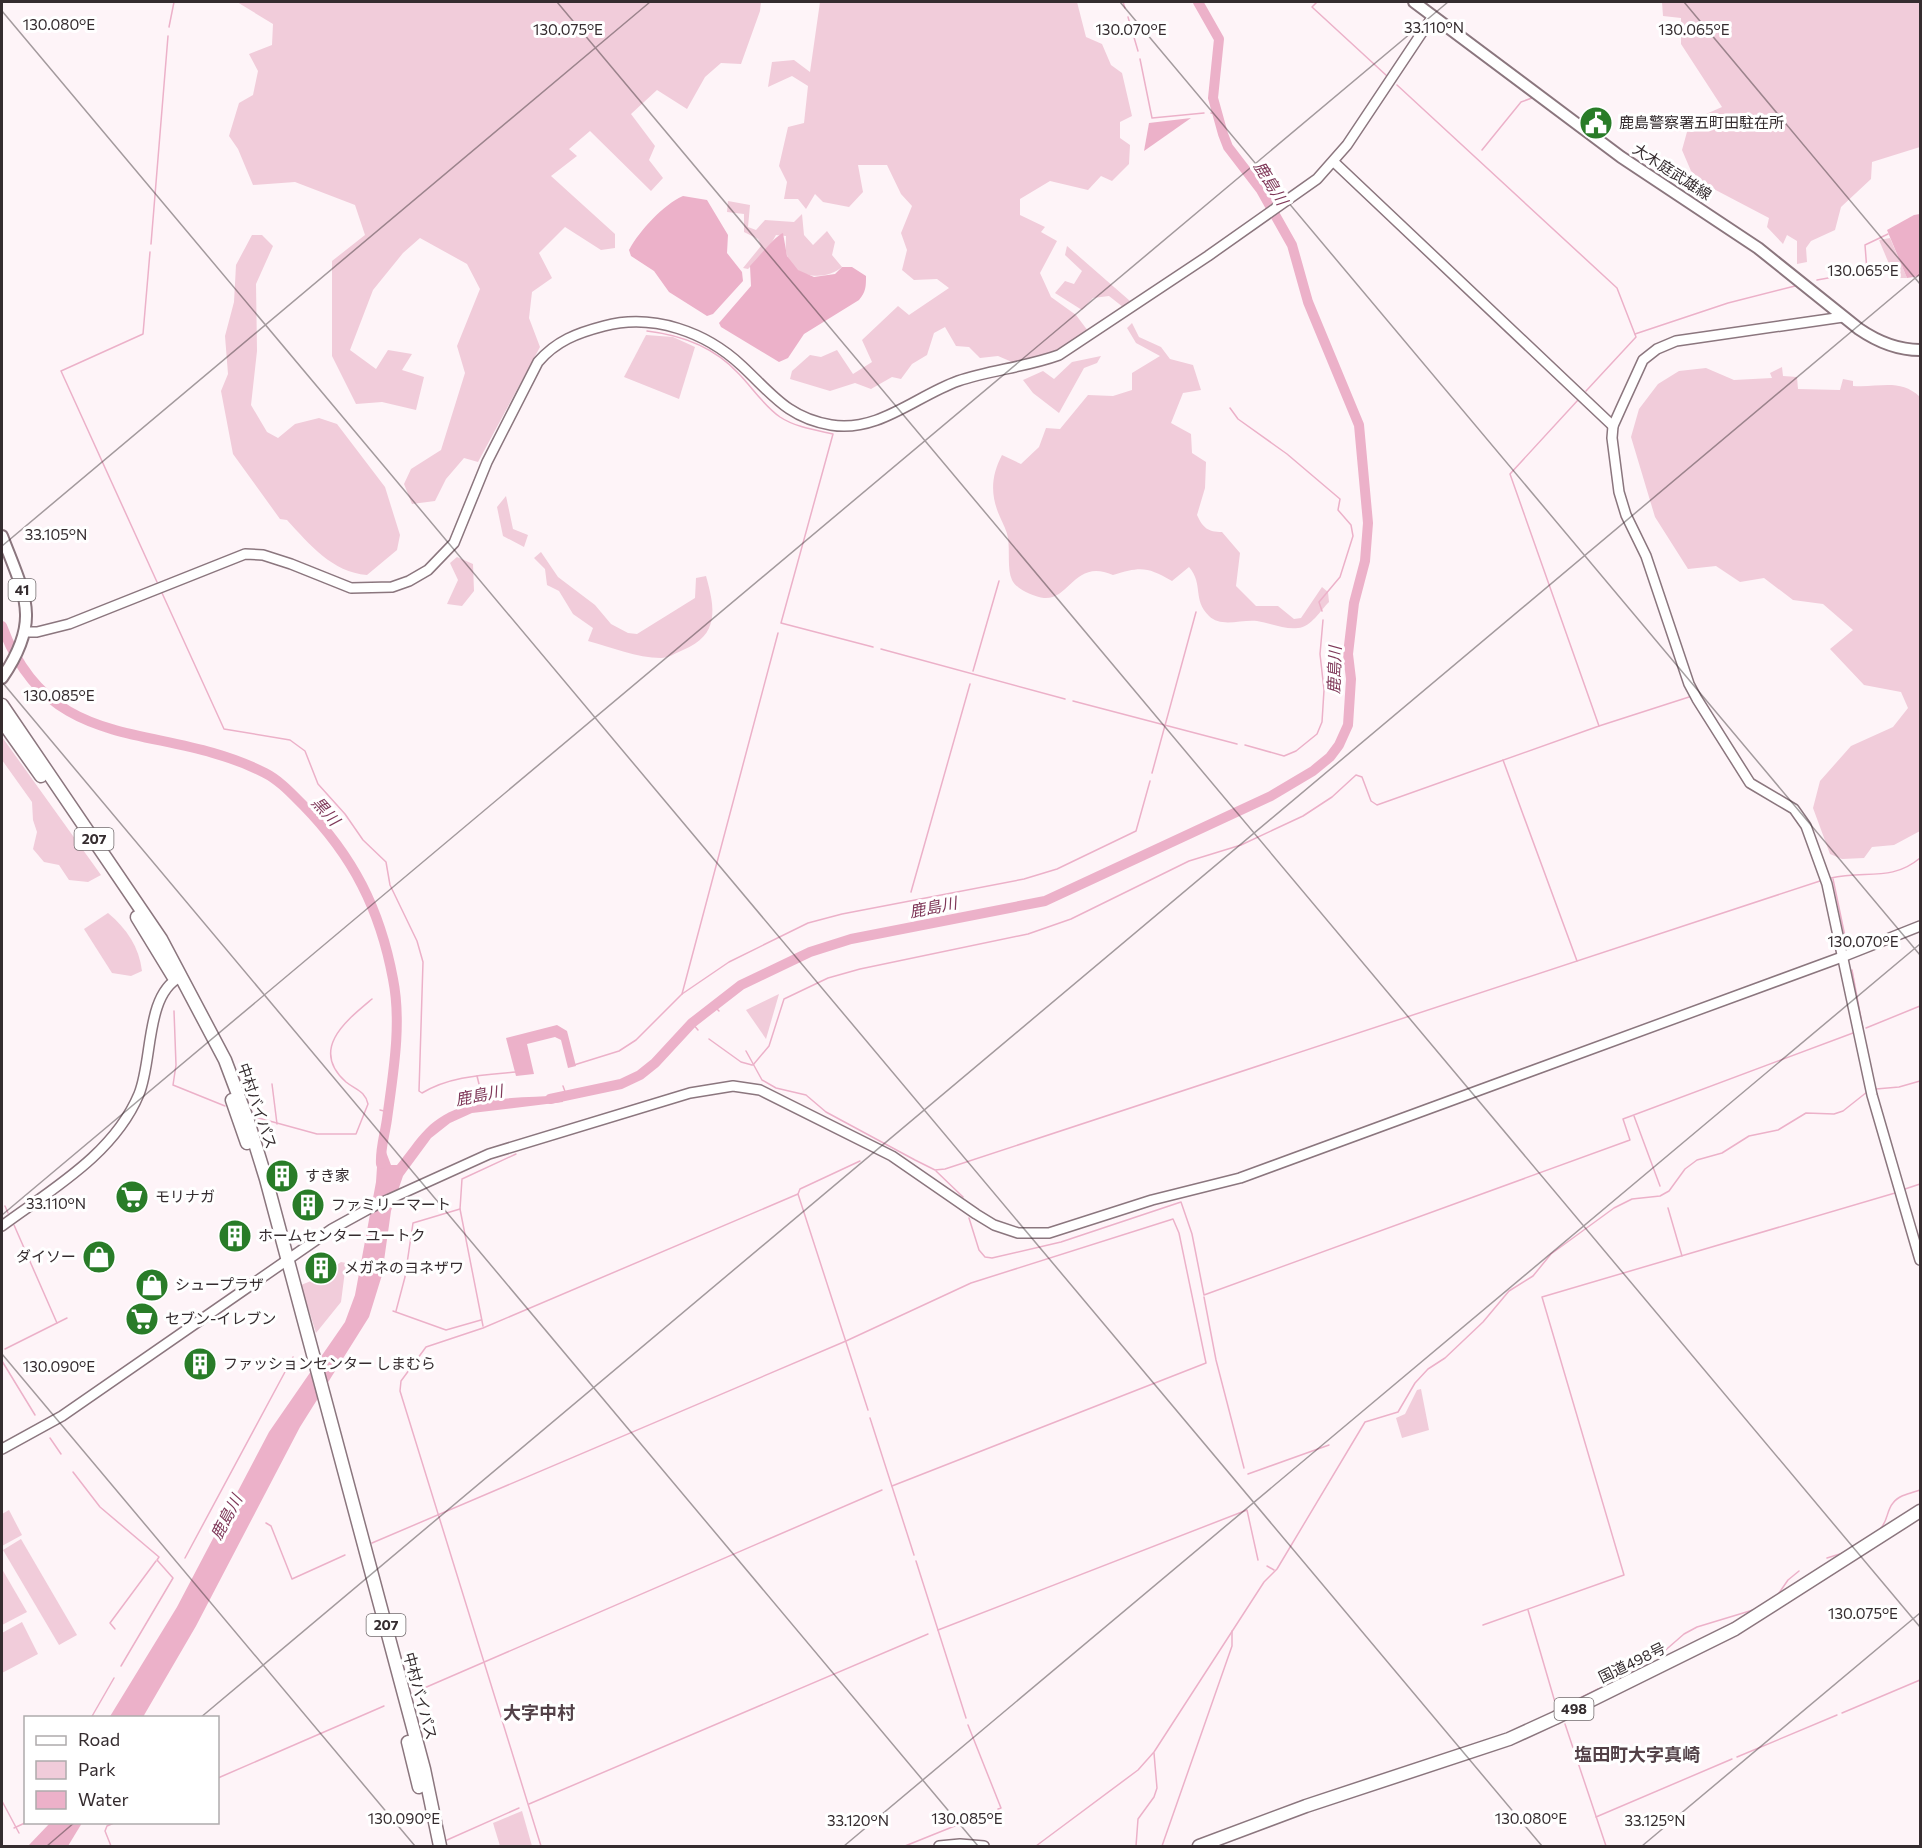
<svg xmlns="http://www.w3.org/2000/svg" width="1922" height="1848" font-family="Commissioner,'Noto Sans JP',sans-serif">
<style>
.green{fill:#f1ccda}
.water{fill:#ecb1c9}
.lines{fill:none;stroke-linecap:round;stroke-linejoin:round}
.stream{stroke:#ecb1c9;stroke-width:1.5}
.river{stroke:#ecb1c9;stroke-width:10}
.tertiary-casing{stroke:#8b767e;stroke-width:12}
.secondary-casing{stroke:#8b767e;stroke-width:14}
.primary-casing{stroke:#8b767e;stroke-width:14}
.trunk-casing{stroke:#8b767e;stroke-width:15}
.tertiary{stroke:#fff;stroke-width:9}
.secondary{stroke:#fff;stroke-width:10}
.primary{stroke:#fff;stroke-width:10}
.trunk{stroke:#fff;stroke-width:12}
.ticks{fill:none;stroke:#352c2f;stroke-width:1.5;stroke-opacity:0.45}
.labels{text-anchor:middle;stroke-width:6;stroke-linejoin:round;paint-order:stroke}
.shield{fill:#fff;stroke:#726b6d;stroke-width:1.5}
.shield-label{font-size:14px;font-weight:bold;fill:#352c2f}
.poi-label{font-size:15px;fill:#352c2f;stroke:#fff;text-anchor:start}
.street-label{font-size:15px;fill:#352c2f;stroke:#fff}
.water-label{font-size:16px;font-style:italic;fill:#7f3859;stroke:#fff}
.quarter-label{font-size:18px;font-weight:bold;fill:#534148;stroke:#fff}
.ticks-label{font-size:15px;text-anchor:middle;fill:#352c2f;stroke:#fff;stroke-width:6;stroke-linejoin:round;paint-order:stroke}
</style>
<rect width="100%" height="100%" fill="#fef4f8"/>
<g class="green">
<polygon points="237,2 761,2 760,11 741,64 721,63 705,77 687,109 657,90 631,114 655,146 649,160 663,178 651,191 590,131 569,149 577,156 551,176 615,234 615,248 601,250 565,227 539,253 552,278 532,292 529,318 540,347 478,462 464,458 446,479 435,501 412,504 404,484 411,469 441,450 465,373 457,346 480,289 467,264 420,238 403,253 373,290 350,350 376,369 388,350 412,354 402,370 424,377 416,410 382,402 356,404 332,356 332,261 365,235 355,205 295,182 253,185 238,149 229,136 239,103 253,95 258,71 249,54 272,45 273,24"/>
<polygon points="820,2 1077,2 1086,37 1102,44 1111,65 1122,73 1132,116 1120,122 1120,138 1130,145 1129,164 1112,181 1101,176 1088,190 1050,181 1020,199 1020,215 1045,227 1041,232 1057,241 1040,273 1051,297 1076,315 1088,331 1049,355 1012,362 998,356 980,358 969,347 956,346 945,327 934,333 927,355 912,364 901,379 892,377 871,389 855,383 830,391 790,379 792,371 810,355 821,357 837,350 853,374 872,362 862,340 898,306 909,315 949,288 937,279 914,280 902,270 907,250 901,233 912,206 901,194 887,165 858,165 863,192 849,207 823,202 815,194 806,209 798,199 784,199 787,182 779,166 788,127 804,123 808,86 792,76 768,87 772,62 794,60 810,72"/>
<polygon points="1662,2 1920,2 1920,147 1872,162 1871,179 1841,207 1835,230 1811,241 1806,248 1807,262 1797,264 1797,241 1787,235 1783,244 1767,227 1769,218 1708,186 1691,171 1682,150 1690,121 1722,107 1681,44 1681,18 1663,16"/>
<path d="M728 201 750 205 748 227 756 230 765 220 794 222 802 214 804 235 813 245 827 231 835 242 832 255 842 267C826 281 793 279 787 255 785 249 786 242 786 236L776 235 768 249 748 269 743 268 761 246 758 239 744 232V214L727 212Z"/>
<path d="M252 235H262L273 246 256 284 257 351 251 405 267 432 278 438 295 424 319 418 337 424 385 487 400 535 397 550 367 575C332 572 310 545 287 520L280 519 233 454 221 391 228 374 225 336 234 302 236 265Z"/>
<polygon points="1890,238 1907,278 1895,278 1879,240"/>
<polygon points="1067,246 1130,301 1123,307 1109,296 1093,298 1082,310 1055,293 1065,281 1074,284 1082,271 1065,255"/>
<path d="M1132 323 1139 337 1161 347 1170 359 1193 365 1201 390 1183 393 1171 423 1191 434 1192 453 1206 462 1205 488 1197 515C1203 528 1208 532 1222 532L1240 553 1236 586 1256 606H1278L1294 619 1301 618 1322 587 1328 592 1329 602C1321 610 1311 627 1298 628 1286 630 1270 623 1257 621 1242 619 1221 628 1209 616 1192 599 1204 585 1189 567L1172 581C1148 567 1141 566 1113 575 1075 558 1070 600 1044 598 1034 597 1016 589 1012 580 1007 569 1010 551 1008 538 1007 531 1003 524 1000 517 990 495 991 476 1002 455L1021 464 1039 447 1046 428 1060 429 1088 395 1113 396 1132 390V373L1160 356 1136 343 1127 328Z"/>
<polygon points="646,335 673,337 695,347 679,399 624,377"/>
<polygon points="1101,356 1097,363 1084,368 1059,413 1033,393 1023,380 1043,371 1054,379 1072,362"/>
<path d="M1782 367 1783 376 1797 377 1798 389 1840 390 1843 379 1853 381V386C1879 388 1900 378 1920 397V831L1894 845 1872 847 1864 858 1842 859 1830 854 1813 808 1820 781 1851 746 1893 727 1908 708 1901 692 1864 685 1830 649 1853 630 1823 604 1793 600 1764 578 1740 582 1716 566 1688 569 1655 517 1631 437 1639 409 1658 384 1679 371 1706 368 1734 380 1772 378 1770 373Z"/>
<polygon points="506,496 513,529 528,535 524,547 503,536 497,507"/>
<path d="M541 552 558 577 595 605 611 624 628 633 637 634 695 598 696 578 706 576C715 608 720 635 683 650 676 653 668 658 661 658 637 658 611 647 588 641L593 628 573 614 559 591 547 585 545 569 534 558Z"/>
<polygon points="457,557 473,564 474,591 462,606 447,604 458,580 450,563"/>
<polygon points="2,737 101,875 88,882 69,880 59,865 44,862 33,849 37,832 33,820 32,802 2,760"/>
<path d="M108 913C127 929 139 947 142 971L131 976 112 973 84 929Z"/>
<polygon points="779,994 766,1039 746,1010"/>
<polygon points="341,1262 346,1263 341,1302 316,1333 301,1285 316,1279"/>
<polygon points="1421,1389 1429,1430 1402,1438 1396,1418 1405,1414 1417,1390"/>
<polygon points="9,1510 22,1535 2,1546 2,1514"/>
<polygon points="21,1539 77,1635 59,1645 3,1550"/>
<polygon points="2,1569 27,1612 2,1625"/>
<polygon points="22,1622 38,1654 2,1673 2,1633"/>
<polygon points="522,1811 532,1846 500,1846 493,1823"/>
</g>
<g class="water">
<polygon points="1191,118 1144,151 1149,123"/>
<path d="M683 196 707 200 728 235 727 253 742 272 743 281 713 314 707 316 669 292 654 271 631 256 629 250C640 230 663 205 683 196Z"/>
<polygon points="1920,214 1920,276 1907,278 1887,230 1914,215"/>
<path d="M783 233 787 256 798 270 814 277 835 274 842 267H852L866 276C866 286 866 292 859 300L804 334 788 358 779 362 721 327 719 323 751 286 750 266C758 258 775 236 783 233Z"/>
<polygon points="557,1025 567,1031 576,1066 568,1068 561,1040 555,1037 527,1044 534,1074 516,1076 506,1038"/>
<path d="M562 1095 563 1102 472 1113 450 1123 431 1138 403 1176 391 1211 382 1275 369 1317 300 1427 196 1626 143 1717 109 1718 177 1607 269 1432 345 1322 355 1295 376 1182 378 1152H386L391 1165H397C407 1153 415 1140 426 1129 460 1094 518 1099 562 1095Z"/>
<polygon points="50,1823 82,1823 68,1846 28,1846"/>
</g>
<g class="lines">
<g class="stream">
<polyline points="1123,2 1125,8"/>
<polyline points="1317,2 1312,7 1387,76"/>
<polyline points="1128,17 1138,51"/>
<polyline points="169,27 174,2"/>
<polyline points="1140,59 1152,118 1204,113"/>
<polyline points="1397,85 1617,288 1636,337 1586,391"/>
<polyline points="1211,113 1216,114"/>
<polyline points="1482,150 1521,102 1532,98"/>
<polyline points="151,244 168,36"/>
<polyline points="150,252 143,334 61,371 157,582"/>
<polyline points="1817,280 1867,271 1865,245 1888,234"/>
<path d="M647 331C681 335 714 347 738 373 752 387 763 405 780 417 795 427 815 430 833 434L781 623 873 647"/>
<polyline points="1635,334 1728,303 1795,286"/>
<polyline points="1230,408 1238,419 1287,454 1340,499 1338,510 1351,525 1353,536 1340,577 1319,602 1322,611"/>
<path d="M162 593 224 729 290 740 305 751 318 784 345 814 363 840 386 862 390 885 417 941 423 962 419 1091 422 1093C450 1076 483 1075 516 1072"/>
<polyline points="881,649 1065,699"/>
<polyline points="973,671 999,581"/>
<polyline points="1073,701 1237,744"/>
<polyline points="1599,726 1689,697"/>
<polyline points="1245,745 1284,756 1296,751 1317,734 1322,722 1324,690 1320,654 1323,620"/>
<polyline points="1503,760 1577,961"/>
<polyline points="1152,773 1196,612"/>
<path d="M1831 878C1864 870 1892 882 1920 858"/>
<polyline points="1833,879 1847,946"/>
<polyline points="911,892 970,684"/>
<polyline points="1852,970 1863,1029"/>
<polyline points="682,994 778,633"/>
<polyline points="713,1005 719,1011"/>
<polyline points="174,1011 176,1065 173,1085 225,1106"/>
<polyline points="692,1023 698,1030"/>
<polyline points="1866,1028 1920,1006"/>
<polyline points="709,1039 741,1062 752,1065"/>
<polyline points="746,1051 762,1080 776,1088 806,1095 826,1112 915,1160 935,1170 945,1169 1823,880"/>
<polyline points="574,1065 619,1051 636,1040 682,994 729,962 808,923 842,914 1024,879 1057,869 1136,831 1150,781"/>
<polyline points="753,1065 769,1046 784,999 828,978 860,969 1028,934 1071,919 1189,861 1241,845 1303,816 1332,797 1356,775 1362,777 1371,801 1377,805 1599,726 1510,474 1578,400"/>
<polyline points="477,1076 479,1084"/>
<polyline points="272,1084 277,1124"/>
<polyline points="563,1086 567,1097"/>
<polyline points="1876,1089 1899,1087 1920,1081"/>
<polyline points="380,1110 388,1112"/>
<polyline points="1634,1116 1660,1186"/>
<path d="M255 1117 317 1134H356L368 1104C365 1091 356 1090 346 1082 309 1049 347 1020 372 999"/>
<polyline points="936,1171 963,1197"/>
<polyline points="1905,1189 1920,1184"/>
<polyline points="798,1194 800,1189 860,1161"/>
<polyline points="5,1206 8,1213"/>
<polyline points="1668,1208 1682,1256"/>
<polyline points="969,1218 979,1250 985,1257 992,1258 1061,1242 1181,1202 1192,1234 1204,1295 1630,1140 1623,1119 1853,1033"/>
<polyline points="14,1225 57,1323"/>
<polyline points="1204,1297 1216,1360 1244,1468"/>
<polyline points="393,1311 446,1330 481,1320"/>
<polyline points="396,1311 405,1277 413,1223 460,1209"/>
<polyline points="483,1326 460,1209 462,1179 516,1154"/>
<polyline points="5,1349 67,1318"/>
<polyline points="2,1361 35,1415"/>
<polyline points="870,1418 914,1555"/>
<polyline points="50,1438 61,1454"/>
<polyline points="73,1472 100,1507 159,1557 157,1560 173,1578 121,1666"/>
<polyline points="1248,1474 1329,1445"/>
<polyline points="266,1523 271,1526 292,1579 345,1555"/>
<path d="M1879 1530C1888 1523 1886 1511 1893 1503 1899 1495 1911 1493 1920 1490"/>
<polyline points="1862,1541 1871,1535"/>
<polyline points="372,1543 846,1341 971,1283 1173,1219 1179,1233 1206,1363 892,1486"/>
<polyline points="185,1558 293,1357"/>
<polyline points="1827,1558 1843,1553"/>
<polyline points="916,1561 966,1718"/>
<polyline points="1267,1566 1274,1570"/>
<polyline points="1779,1593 1788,1580 1799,1571"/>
<polyline points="1528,1610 1557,1709"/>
<polyline points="1483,1625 1624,1575 1542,1297 1895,1193"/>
<polyline points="115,1629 110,1623 156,1561"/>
<polyline points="938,1630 1247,1510 1258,1560"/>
<polyline points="1661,1654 1684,1634 1697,1627 1753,1610"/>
<polyline points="1627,1675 1654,1662"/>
<polyline points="1605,1685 1619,1679"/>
<polyline points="415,1692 882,1490"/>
<polyline points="1568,1704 1598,1689"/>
<polyline points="1842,1713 1920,1680"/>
<polyline points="91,1718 114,1678"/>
<polyline points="1565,1724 1606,1846"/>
<polyline points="968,1725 1001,1808 998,1809"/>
<polyline points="1737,1757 1837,1715"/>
<polyline points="218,1778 384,1706"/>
<polyline points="2,1801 19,1833"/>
<polyline points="529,1804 928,1634"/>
<polyline points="1596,1817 1732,1759"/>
<polyline points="14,1828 27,1822"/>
<polyline points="447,1840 519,1808"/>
<polyline points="111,1846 105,1831 107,1826 116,1822"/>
<polyline points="541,1846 400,1391 401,1381 426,1347 483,1328 798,1194 868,1410"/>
<polyline points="905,1846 992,1811"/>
<polyline points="1036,1846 1138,1770 1154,1752 1264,1582 1277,1569 1365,1422 1398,1412 1415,1383 1428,1369 1445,1358 1483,1322 1509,1291 1533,1276 1551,1254 1614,1208 1632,1199 1660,1196 1669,1191 1685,1169 1697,1160 1722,1153 1749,1136 1778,1130 1806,1113 1834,1114 1843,1111 1867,1092"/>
<polyline points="1136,1846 1138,1819 1154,1797 1157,1788 1154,1753"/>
<polyline points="1162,1846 1232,1646 1232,1631"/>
</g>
<g class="river">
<path d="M2 626C51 759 162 720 265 773 279 780 291 793 303 805 353 856 380 909 393 979 402 1024 393 1074 387 1119 385 1134 380 1149 381 1164"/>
<polyline points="550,1099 621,1084 640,1075 655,1063 692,1023 741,985 810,952 851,939 1045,901 1271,796 1313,771 1330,757 1339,745 1348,725 1351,679 1348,654 1354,603 1365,561 1368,523 1359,425 1308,302 1292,245 1261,190 1228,147 1223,134 1213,98 1219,39 1198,2"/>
</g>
<g class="tertiary-casing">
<g id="tertiary">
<polyline points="1334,162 1613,426"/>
<polyline points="1843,317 1676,341 1657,349 1643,360 1622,406 1613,426 1612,438 1619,492 1626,515 1646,556 1689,684 1697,699 1750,783 1794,809 1806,826 1827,884 1872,1095 1920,1260"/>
<path d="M27 632H37L69 624 245 554 263 555 291 564 351 588 392 587 409 581 428 570 454 543 487 462 538 362C556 341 577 333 604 326 653 313 706 332 742 366 772 394 788 418 831 425 878 433 916 396 958 381 991 370 1026 367 1059 355L1208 256 1317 179 1347 145 1433 16"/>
<path d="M2 1226C52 1189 114 1154 139 1094 153 1060 145 995 180 977"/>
<polyline points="2,1449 62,1416 332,1229 372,1207 489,1154 690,1093 733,1086 760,1090 892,1156 976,1214 994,1225 1018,1233 1049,1233 1152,1200 1240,1178 1842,957 1920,926"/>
<polyline points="939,1846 960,1844 984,1846"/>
</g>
</g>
<g class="secondary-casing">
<path id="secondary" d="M1414 2 1621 157 1758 248 1859 329C1878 342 1898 350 1920 350"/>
</g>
<g class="primary-casing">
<path id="primary" d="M2 536C25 596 42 620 2 678"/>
</g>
<g class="trunk-casing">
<g id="trunk">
<polyline points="2,705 161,939 225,1060 248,1121 266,1179 424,1769 440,1846"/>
<polyline points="2,721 41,776"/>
<polyline points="137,917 173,976"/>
<polyline points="232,1100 247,1143"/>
<polyline points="408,1742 419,1787"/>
<polyline points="1199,1846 1306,1806 1509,1739 1555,1718 1735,1629 1920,1511"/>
</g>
</g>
<use href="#tertiary" class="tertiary"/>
<use href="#secondary" class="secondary"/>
<use href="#primary" class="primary"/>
<use href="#trunk" class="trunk"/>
</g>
<path class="ticks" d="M557 2 1920 1627M1120 2 1920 955M1684 2 1920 284M2 11 1542 1846M2 546 650 2M2 682 978 1846M2 1215 1448 2M2 1354 415 1846M200 1718 1920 274M47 1846 75 1822M844 1846 1920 944M1642 1846 1920 1613"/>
<defs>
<g id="civic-disc" transform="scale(1.725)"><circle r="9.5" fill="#297c28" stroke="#fff"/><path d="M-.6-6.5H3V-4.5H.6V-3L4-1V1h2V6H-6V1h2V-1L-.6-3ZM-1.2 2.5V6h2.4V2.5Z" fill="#fff"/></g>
<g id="building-disc" transform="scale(1.725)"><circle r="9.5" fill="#297c28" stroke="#fff"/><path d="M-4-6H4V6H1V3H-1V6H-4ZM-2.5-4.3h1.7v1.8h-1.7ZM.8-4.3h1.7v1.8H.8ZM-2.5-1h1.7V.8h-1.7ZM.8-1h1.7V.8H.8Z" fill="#fff"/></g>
<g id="supermarket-disc" transform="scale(1.725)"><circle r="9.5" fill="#297c28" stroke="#fff"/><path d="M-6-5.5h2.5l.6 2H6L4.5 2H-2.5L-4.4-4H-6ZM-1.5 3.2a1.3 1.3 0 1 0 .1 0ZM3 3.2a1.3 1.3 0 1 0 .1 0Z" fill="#fff"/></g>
<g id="shop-disc" transform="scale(1.725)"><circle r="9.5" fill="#297c28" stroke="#fff"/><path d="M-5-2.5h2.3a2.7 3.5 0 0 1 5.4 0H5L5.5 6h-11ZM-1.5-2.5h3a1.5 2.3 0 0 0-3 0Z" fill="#fff"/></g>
</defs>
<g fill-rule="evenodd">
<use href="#civic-disc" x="1596" y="123"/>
<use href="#building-disc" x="282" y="1176"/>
<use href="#supermarket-disc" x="132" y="1197"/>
<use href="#building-disc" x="308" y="1205"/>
<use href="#building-disc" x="235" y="1236"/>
<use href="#shop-disc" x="99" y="1257"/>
<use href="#building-disc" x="321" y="1268"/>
<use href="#shop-disc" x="152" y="1285"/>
<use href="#supermarket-disc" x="142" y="1319"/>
<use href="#building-disc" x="200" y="1364"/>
</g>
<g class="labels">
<g class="shield">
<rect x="8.5" y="579" width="27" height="22" rx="4.5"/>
<rect x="74.5" y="828" width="39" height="22" rx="4.5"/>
<rect x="366.5" y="1614" width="39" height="22" rx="4.5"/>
<rect x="1554.5" y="1698" width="39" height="22" rx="4.5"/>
</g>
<g class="shield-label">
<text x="22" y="595">41</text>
<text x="94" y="844">207</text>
<text x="386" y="1630">207</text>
<text x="1574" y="1714">498</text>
</g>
<g class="poi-label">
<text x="1619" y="128">鹿島警察署五町田駐在所</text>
<text x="305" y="1181">すき家</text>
<text x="155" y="1202">モリナガ</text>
<text x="331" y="1210">ファミリーマート</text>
<text x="258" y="1241">ホームセンター ユートク</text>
<text x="76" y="1262" text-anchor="end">ダイソー</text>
<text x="344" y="1273">メガネのヨネザワ</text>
<text x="175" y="1290">シュープラザ</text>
<text x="165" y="1324">セブン-イレブン</text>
<text x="223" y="1369">ファッションセンター しまむら</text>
</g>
<g class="street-label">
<text transform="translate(1672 172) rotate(33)" y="5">大木庭武雄線</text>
<text transform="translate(257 1106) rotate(71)" y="5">中村バイパス</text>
<text transform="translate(1632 1663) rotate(-26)" y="5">国道498号</text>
<text transform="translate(420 1696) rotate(75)" y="5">中村バイパス</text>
</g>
<g class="water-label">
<text transform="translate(1271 183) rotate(58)" y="6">鹿島川</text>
<text transform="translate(1334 670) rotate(-88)" y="6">鹿島川</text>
<text transform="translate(326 811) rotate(48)" y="6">黒川</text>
<text transform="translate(933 907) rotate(-11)" y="6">鹿島川</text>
<text transform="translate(479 1095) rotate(-11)" y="6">鹿島川</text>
<text transform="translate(226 1517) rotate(-62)" y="6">鹿島川</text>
</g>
<g class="quarter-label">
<text x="539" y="1719">大字中村</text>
<text x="1637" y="1761">塩田町大字真崎</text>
</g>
</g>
<g class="ticks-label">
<text x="59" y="30">130.080°E</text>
<text x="1434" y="33">33.110°N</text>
<text x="568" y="35">130.075°E</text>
<text x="1131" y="35">130.070°E</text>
<text x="1694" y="35">130.065°E</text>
<text x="1863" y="276">130.065°E</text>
<text x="56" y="540">33.105°N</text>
<text x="59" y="701">130.085°E</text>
<text x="1863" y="947">130.070°E</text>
<text x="56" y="1209">33.110°N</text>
<text x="59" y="1372">130.090°E</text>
<text x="1863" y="1619">130.075°E</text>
<text x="404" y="1824">130.090°E</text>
<text x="967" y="1824">130.085°E</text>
<text x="1531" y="1824">130.080°E</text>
<text x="858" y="1826">33.120°N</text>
<text x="1655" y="1826">33.125°N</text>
</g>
<rect width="1922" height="1848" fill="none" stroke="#352c2f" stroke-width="6"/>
<rect x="24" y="1716" width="195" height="108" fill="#ffffff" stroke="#aeabac" stroke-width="1.5"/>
<rect x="36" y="1736" width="30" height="9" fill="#ffffff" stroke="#aeabac" stroke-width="1.5"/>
<text x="78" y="1746" font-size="18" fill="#352c2f">Road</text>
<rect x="36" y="1761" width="30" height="18" fill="#f1ccda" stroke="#aeabac" stroke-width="1.5"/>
<text x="78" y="1776" font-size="18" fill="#352c2f">Park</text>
<rect x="36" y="1791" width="30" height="18" fill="#ecb1c9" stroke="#aeabac" stroke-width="1.5"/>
<text x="78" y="1806" font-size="18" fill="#352c2f">Water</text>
</svg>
